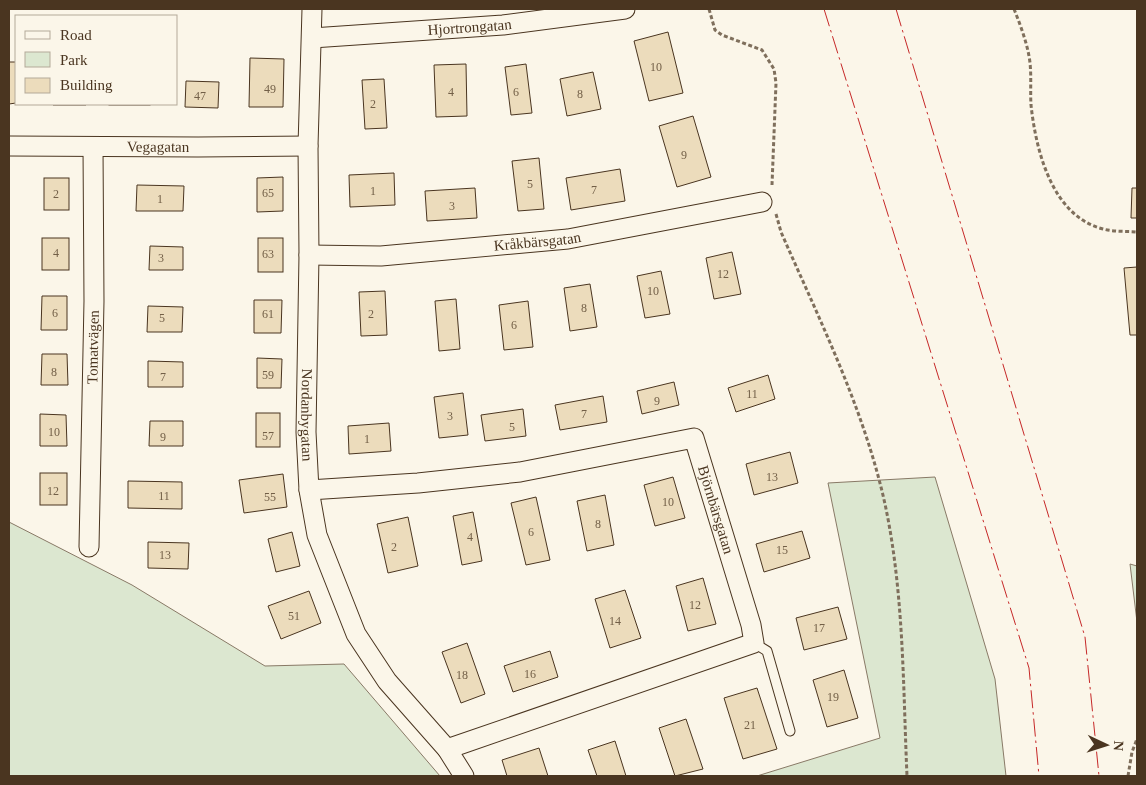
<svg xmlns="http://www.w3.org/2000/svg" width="1146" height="785" font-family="'Times New Roman',serif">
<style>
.green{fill:#dce7d0;stroke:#887966}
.building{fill:#ecdcbc;stroke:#4a3520}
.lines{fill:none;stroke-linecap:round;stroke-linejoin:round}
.service-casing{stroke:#4a3520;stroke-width:11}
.minor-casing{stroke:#4a3520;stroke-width:21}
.path{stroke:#7f6f5c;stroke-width:3;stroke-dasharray:4 2.5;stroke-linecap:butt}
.service{stroke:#fbf6e9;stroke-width:9}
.minor{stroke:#fbf6e9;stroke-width:19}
.power{stroke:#c62828;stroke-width:1;stroke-dasharray:18 4 2.5 4;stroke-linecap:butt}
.labels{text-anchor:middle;stroke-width:4;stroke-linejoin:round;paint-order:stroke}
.number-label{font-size:12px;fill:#725f47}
.street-label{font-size:15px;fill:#4a3520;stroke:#fbf6e9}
</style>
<rect width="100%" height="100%" fill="#fbf6e9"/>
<g class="green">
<polygon points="935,477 995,679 1006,776 757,776 880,738 828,483"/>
<polygon points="9,522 132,585 265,666 344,664 440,776 9,776"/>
<polygon points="1130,564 1137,566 1137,622"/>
</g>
<g class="building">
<polygon points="668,32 683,93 649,101 634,41"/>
<polygon points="250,58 284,59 283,107 249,107"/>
<polygon points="9,62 16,62 16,103 9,104"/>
<polygon points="466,64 467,116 436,117 434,65"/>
<polygon points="526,64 532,113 511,115 505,67"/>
<polygon points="593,72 601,109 567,116 560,79"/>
<polygon points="384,79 387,128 365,129 362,80"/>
<polygon points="186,81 219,82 218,108 185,107"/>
<polygon points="54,104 86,104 86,105 53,105"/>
<rect x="109" y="104" width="41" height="1"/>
<polygon points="693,116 711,177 677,187 659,126"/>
<polygon points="539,158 544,209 518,211 512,161"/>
<polygon points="620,169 625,201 571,210 566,178"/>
<polygon points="394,173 395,205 350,207 349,175"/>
<polygon points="283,177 283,211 257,212 257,178"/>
<rect x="44" y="178" width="25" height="32"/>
<polygon points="137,185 184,186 183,211 136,211"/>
<polygon points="475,188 477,218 427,221 425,191"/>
<polygon points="1132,188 1137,188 1137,218 1131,218"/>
<rect x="42" y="238" width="27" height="32"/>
<rect x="258" y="238" width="25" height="34"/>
<polygon points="150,246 183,247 183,270 149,270"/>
<polygon points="732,252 741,294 714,299 706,258"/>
<polygon points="1137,267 1137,335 1130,335 1124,268"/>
<polygon points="661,271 670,314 645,318 637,276"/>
<polygon points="590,284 597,327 570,331 564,288"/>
<polygon points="385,291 387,335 361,336 359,292"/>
<polygon points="42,296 67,296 67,330 41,330"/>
<polygon points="456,299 460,349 439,351 435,301"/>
<polygon points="254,300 282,300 281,333 254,333"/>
<polygon points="528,301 533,347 504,350 499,305"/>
<polygon points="148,306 183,307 182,332 147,332"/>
<polygon points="42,354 67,354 68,385 41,385"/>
<polygon points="257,358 282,359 281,388 257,388"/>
<polygon points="148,361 183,362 183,387 148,387"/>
<polygon points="768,375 775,399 736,412 728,388"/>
<polygon points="674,382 679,405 642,414 637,391"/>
<polygon points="463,393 468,435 439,438 434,397"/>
<polygon points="603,396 607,422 560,430 555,405"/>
<polygon points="523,409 526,436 485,441 481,415"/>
<rect x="256" y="413" width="24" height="34"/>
<polygon points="40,414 66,415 67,446 40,446"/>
<polygon points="150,421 183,421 183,446 149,446"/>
<polygon points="389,423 391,451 349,454 348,426"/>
<polygon points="790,452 798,483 754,495 746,464"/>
<rect x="40" y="473" width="27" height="32"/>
<polygon points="283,474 287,507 244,513 239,480"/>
<polygon points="673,477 685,518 655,526 644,485"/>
<polygon points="128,481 182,482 182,509 128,508"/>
<polygon points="605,495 614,545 587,551 577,501"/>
<polygon points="536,497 550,560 526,565 511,503"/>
<polygon points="473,512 482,561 462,565 453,516"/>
<polygon points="408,517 418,566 388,573 377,524"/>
<polygon points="802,531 810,558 764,572 756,544"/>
<polygon points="292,532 300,566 276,572 268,539"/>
<polygon points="148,542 189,543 188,569 148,568"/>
<polygon points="703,578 716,624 688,631 676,586"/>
<polygon points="625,590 641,638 610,648 595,599"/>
<polygon points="309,591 321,623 281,639 268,606"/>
<polygon points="838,607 847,639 804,650 796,618"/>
<polygon points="467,643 485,694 461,703 442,652"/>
<polygon points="550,651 558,677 513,692 504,666"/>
<polygon points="844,670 858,718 827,727 813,680"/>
<polygon points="757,688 777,749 743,759 724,698"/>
<polygon points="686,719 703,769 675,776 659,728"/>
<polygon points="615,741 626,776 597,776 588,750"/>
<polygon points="539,748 548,776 507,776 502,760"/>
</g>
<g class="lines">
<g class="service-casing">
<polyline id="service" points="754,643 767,651 790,731"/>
</g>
<g class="minor-casing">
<g id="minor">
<path id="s1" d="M312 9 308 146 309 255 306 432 309 490 317 535 356 634 387 681 447 749 464 776"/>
<path id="s2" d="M312 38 503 25 625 9"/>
<path id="s3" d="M9 146 198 147 308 146"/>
<path id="s4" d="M309 255 381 256 568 239 762 202"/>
<path id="s5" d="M309 490 418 483 520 472 694 438 751 625 754 643 447 749"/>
<path id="s6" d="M89 547 94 301 93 147"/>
</g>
</g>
<g class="path">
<polyline points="709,9 715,30 722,35 762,50 774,69 776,83 772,185"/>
<path d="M1014 9C1020 24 1026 40 1029 56 1032 72 1030 89 1031 105 1036 151 1052 216 1103 229 1114 232 1126 231 1137 232"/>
<path d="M776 214 781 232C820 321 864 409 885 504 904 593 903 686 907 776"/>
<polyline points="1128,776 1132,752 1137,739"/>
</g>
<use href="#service" class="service"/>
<use href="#minor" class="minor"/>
<g class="power">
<polyline points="824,9 1029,668 1039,776"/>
<polyline points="896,9 1085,637 1099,776"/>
</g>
</g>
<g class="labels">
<g class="number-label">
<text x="656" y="71">10</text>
<text x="270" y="93">49</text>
<text x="451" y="96">4</text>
<text x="516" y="96">6</text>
<text x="580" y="98">8</text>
<text x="200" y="100">47</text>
<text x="373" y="108">2</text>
<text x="684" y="159">9</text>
<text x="530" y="188">5</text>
<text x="594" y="194">7</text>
<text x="373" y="195">1</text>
<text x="268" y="197">65</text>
<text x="56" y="198">2</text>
<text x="160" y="203">1</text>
<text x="452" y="210">3</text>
<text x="56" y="257">4</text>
<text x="268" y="258">63</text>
<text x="161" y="262">3</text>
<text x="723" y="278">12</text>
<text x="653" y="295">10</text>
<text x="584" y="312">8</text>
<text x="55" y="317">6</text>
<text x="268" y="318">61</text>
<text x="371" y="318">2</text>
<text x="162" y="322">5</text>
<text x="514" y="329">6</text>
<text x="54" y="376">8</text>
<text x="268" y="379">59</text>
<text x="163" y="381">7</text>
<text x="752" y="398">11</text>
<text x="657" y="405">9</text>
<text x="584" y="418">7</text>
<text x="450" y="420">3</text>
<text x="512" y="431">5</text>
<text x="54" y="436">10</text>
<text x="268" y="440">57</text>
<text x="163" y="441">9</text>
<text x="367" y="443">1</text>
<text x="772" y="481">13</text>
<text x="53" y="495">12</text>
<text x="164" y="500">11</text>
<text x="270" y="501">55</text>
<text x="668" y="506">10</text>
<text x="598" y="528">8</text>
<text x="531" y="536">6</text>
<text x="470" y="541">4</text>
<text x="394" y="551">2</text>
<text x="782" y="554">15</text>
<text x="165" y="559">13</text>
<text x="695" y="609">12</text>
<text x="294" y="620">51</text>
<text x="615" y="625">14</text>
<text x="819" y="632">17</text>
<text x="530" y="678">16</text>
<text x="462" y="679">18</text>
<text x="833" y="701">19</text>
<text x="750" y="729">21</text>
</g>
<g class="street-label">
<text dy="5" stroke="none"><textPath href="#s2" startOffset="158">Hjortrongatan</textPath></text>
<text dy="5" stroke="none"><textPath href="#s3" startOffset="149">Vegagatan</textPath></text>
<text dy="5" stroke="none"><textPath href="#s4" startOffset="229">Kråkbärsgatan</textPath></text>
<text dy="5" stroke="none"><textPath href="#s6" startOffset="200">Tomatvägen</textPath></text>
<text dy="5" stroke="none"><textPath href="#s1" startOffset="406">Nordanbygatan</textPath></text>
<text dy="5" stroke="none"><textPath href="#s5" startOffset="464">Björnbärsgatan</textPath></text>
</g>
</g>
<rect width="1146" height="785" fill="none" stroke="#4a3520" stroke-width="20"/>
<rect x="15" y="15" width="162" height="90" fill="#fbf6e9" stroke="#b4a999"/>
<rect x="25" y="31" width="25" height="8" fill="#fbf6e9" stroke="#b4a999"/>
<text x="60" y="40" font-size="15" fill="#4a3520">Road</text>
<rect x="25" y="52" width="25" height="15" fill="#dce7d0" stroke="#b4a999"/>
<text x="60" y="65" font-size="15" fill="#4a3520">Park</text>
<rect x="25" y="78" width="25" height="15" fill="#ecdcbc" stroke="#b4a999"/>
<text x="60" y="90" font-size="15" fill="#4a3520">Building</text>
<g transform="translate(1106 745) rotate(94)" stroke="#fbf6e9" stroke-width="4" paint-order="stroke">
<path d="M0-4L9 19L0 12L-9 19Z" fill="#4a3520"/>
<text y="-8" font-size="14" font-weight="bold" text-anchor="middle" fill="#4a3520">N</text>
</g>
</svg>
